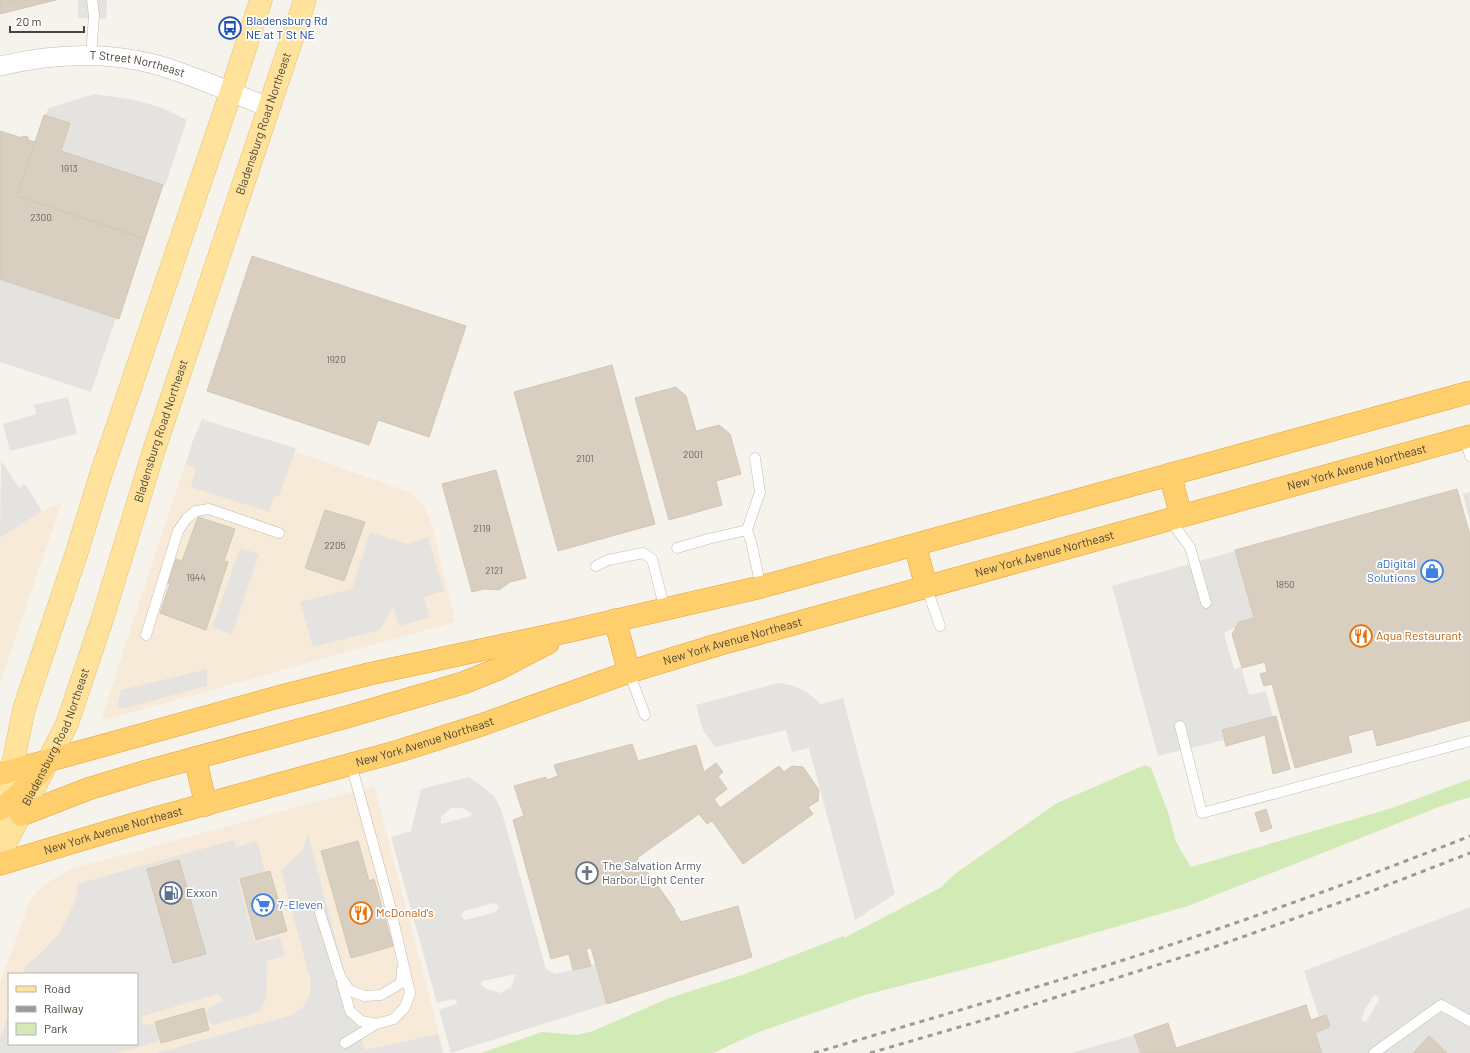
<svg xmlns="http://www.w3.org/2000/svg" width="1470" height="1053" font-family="Barlow,sans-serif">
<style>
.commercial{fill:#f7ead8;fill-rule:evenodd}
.green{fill:#d2eab5}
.parking{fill:#e5e3e0;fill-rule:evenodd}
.building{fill:#d8cfc1;stroke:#d3c7b4}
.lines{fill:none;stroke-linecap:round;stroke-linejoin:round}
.lane-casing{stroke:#c2bbae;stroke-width:11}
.street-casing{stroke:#c2bbae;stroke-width:20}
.primary-casing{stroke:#e6c16a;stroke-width:23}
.highway-casing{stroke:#e0a43c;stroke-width:23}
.lane{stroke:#fff;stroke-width:10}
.street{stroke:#fff;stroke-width:19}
.primary{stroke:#ffe39c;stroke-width:22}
.highway{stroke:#ffcf6e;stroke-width:22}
.rail{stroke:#9a9a9a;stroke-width:3;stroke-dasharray:5 5;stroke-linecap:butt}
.labels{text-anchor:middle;stroke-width:3.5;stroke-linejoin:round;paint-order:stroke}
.number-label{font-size:10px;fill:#6e675b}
.transit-label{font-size:12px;fill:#164399;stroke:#fff;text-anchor:start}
.street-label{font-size:12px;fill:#4b4439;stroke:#fff}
.shop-label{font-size:12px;fill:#366cbe;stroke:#fff;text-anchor:end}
.food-label{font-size:12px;fill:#c56008;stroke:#fff;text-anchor:start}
.worship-label{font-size:12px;fill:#5b616d;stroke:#fff;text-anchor:start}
.service-label{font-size:12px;fill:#4e5e75;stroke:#fff;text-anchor:start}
</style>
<rect width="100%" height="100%" fill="#f6f3ec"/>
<g class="commercial">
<polygon points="202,418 411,493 422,503 432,525 455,622 104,720 102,717 182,474"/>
<polygon points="61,504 0,684 0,538 43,510"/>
<path d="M374 786 444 1053H0V983L31 898 45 884 71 869ZM9 974H137V1044H9Z"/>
</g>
<polygon class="green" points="1145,765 1151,768 1169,815 1176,842 1191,867 1392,808 1470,779 1470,797 1439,807 1188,906 993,962 865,995 759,1032 713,1053 481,1053 542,1032 577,1035 593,1031 669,998 745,974 844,936 844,938 940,888 956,873 1057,803"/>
<g class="parking">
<polygon points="78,0 107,0 106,19 78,18"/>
<polygon points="94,94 135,100 163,108 187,120 165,186 61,151 70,123 45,115 49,108"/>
<polygon points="0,279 116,318 91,392 0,362"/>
<polygon points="68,397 77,434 10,451 3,424 36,414 34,405"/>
<polygon points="202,420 296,448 279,496 275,495 269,512 191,487 196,468 186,464 193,440"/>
<polygon points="1,460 19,488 25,484 42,511 0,538"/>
<polygon points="1470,492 1470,522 1463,494"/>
<polygon points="370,532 407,544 428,537 444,591 424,597 429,618 399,626 393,606 380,630 313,647 300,602 352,589"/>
<polygon points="240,548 259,554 232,635 212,627"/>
<polygon points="1235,551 1254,618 1239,622 1236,627 1224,633 1234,669 1241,667 1249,695 1266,691 1273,717 1221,731 1224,740 1158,756 1112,586"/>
<polygon points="207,669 207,686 122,709 117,706 121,690"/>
<polygon points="778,683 795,686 808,693 821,704 843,698 895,894 855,920 809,748 792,752 786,730 715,747 703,730 696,705"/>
<path d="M469 777 494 796 501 809 546 969 556 974 595 964 607 1004 451 1053 439 1010 456 1004 457 1001 454 999 437 1003 391 837 411 831 421 789ZM451 808H463L472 814 471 816 441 824V817ZM494 903 499 906 496 912 465 920 461 916 464 911ZM516 974 511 987 500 993 487 989 481 985 482 981Z"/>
<polygon points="308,834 365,1050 438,1034 443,1053 156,1053 292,1015 303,1007 310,995 311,982 281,871 303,850"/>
<polygon points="234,840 236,847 257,841 265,873 238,880 255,943 280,937 285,956 267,961 266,998 262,1008 256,1013 214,1025 210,1024 206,1013 209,1008 222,1001 221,997 217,994 144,1016 141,1019 143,1025 152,1024 157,1028 159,1037 158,1042 115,1053 0,1053 0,1039 9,1013 9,1044 137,1044 137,974 23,974 27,964 38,956 59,934 75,902 78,889 77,884"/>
<path d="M1470 907V1053H1447L1429 1036 1413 1053H1322L1315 1033 1328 1029V1027L1330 1026 1327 1016 1319 1017 1304 971ZM1374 995 1380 998 1366 1022 1361 1020 1365 1010Z"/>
<polygon points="1134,1035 1141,1053 1071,1053"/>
</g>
<g class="building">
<polygon points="0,0 56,0 0,14"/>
<polygon points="44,115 70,123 61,151 163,185 145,239 17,196"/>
<polygon points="0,131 22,138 23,136 28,137 28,140 35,142 17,196 145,239 119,319 0,279"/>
<polygon points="252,256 466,326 429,437 378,420 369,445 207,391"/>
<polygon points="612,365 655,524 558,551 514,392"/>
<polygon points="676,387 686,396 696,431 719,425 730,434 741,474 716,481 722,505 669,520 635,398"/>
<polygon points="496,470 526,578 510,582 499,590 484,589 472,592 442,484"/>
<polygon points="1457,489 1470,535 1470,720 1377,746 1373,729 1348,736 1352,752 1295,768 1272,684 1264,686 1260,674 1267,672 1265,662 1242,668 1232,634 1239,622 1254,618 1235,550"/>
<polygon points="325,510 365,522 344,581 305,568"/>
<polygon points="198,517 235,529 224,561 228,562 206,630 160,613 170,584 168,583 176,559 182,561"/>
<polygon points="1276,716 1290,769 1273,774 1265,735 1226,746 1222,730"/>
<polygon points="632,744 638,761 696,745 704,772 716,763 723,772 718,776 727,789 714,799 720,808 779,766 784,772 792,766 803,767 819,790 818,801 808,807 813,814 743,864 712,821 707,824 699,814 637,858 654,881 653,882 657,888 658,886 675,910 674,911 681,922 738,906 752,957 607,1004 591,948 586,949 591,966 573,970 569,954 551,959 513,820 524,816 514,786 546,777 547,780 558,776 554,765"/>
<polygon points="1266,809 1272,828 1261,832 1255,813"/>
<polygon points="358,841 369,881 374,879 393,946 351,958 321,851"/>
<polygon points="179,860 206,954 173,963 147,869"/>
<polygon points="270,871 287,931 256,940 240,879"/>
<polygon points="1306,1005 1311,1020 1326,1015 1330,1026 1328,1027 1328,1028 1315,1033 1322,1053 1141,1053 1134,1035 1168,1023 1176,1048"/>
<polygon points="204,1008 209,1030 161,1043 155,1022"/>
<polygon points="1429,1036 1447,1053 1413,1053"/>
</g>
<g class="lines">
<g class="lane-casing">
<g id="lane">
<polyline points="91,56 94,15 92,0"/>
<polyline points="1465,438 1470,456"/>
<polyline points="755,458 760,492 747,530 751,542 761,587"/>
<polyline points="1170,520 1190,547 1206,603"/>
<polyline points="677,548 708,539 747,530"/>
<polyline points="596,566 608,560 643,553 652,559 665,610"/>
<polyline points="926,586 940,626"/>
<polyline points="146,635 178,531 187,518 196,511 209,509 279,533"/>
<polyline points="629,672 645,715"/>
<polyline points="1180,726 1202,813 1470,741"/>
<polyline points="320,913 340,976 349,990 364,996 381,995 401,983 402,970"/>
<polyline points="342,983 350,1011 361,1021 376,1024"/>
<polyline points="345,1043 376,1024 394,1019 405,1007 410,993 388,898 351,764"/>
<polyline points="1374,1053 1441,1005 1470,1021"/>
</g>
</g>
<g class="street-casing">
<g id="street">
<path id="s1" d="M0 66C50 54 104 51 154 64 193 75 230 92 268 107"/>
</g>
</g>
<g class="primary-casing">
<g id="primary">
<polyline points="2,818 24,709 77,552 101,474 231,92 261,0"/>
<path id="s2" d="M0 854 67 724 102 620 154 450 305 0"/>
</g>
</g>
<g class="highway-casing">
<g id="highway">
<polyline points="1170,474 1181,516"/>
<polyline points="915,545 926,586"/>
<polyline points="615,620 629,672"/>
<polyline points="195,758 206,805"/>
<polyline points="0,774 278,697 369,674 570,631 761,587 1470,392"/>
<path d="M0 809C20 796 35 779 49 760"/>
<polyline points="21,815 88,789 147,771 343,718 463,683 498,669 548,643"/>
<path id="s3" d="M0 864 134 824 399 751 481 725 629 672 717 645 1470 436"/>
</g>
</g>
<use href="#lane" class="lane"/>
<use href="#street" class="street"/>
<use href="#primary" class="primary"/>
<use href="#highway" class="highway"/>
<g class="rail">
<path d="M814 1053C946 1014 1079 976 1209 932 1297 902 1384 870 1470 836"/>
<polyline points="870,1053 994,1017 1214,947 1372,891 1470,853"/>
</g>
</g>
<defs>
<g id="bus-ring" transform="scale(1.15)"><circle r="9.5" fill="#fff" stroke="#1a4fb4" stroke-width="1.5"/><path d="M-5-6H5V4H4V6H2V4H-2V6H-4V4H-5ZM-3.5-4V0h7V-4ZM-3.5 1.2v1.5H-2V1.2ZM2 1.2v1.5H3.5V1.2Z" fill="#1a4fb4"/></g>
<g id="shop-ring" transform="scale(1.15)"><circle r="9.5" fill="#fff" stroke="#3f7fe0" stroke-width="1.5"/><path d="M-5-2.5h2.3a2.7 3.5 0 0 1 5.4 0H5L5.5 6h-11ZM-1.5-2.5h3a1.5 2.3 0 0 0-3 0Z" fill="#3f7fe0"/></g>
<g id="restaurant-ring" transform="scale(1.15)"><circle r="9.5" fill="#fff" stroke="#e8710a" stroke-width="1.5"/><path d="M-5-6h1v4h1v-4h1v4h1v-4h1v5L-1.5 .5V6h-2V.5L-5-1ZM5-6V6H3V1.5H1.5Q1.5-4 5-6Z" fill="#e8710a"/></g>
<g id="church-ring" transform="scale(1.15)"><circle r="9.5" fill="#fff" stroke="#6b7280" stroke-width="1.5"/><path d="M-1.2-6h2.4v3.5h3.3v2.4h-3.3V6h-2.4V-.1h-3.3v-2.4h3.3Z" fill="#6b7280"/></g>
<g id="fuel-ring" transform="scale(1.15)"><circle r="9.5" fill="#fff" stroke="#5c6f8a" stroke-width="1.5"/><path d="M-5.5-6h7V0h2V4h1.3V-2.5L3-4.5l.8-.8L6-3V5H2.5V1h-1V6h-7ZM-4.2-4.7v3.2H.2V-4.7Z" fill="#5c6f8a"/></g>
<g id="supermarket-ring" transform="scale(1.15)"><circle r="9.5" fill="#fff" stroke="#3f7fe0" stroke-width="1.5"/><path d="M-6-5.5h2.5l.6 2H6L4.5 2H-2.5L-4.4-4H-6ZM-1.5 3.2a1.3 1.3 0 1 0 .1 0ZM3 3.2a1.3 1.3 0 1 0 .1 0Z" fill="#3f7fe0"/></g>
</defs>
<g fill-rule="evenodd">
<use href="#bus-ring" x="230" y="28"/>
<use href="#shop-ring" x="1432" y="571"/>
<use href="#restaurant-ring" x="1361" y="636"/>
<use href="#church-ring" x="587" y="873"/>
<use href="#fuel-ring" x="171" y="893"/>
<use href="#supermarket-ring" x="263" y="905"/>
<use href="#restaurant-ring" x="361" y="913"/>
</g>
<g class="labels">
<g class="number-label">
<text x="69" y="172">1913</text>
<text x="41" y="221">2300</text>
<text x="336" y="363">1920</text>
<text x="693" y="458">2001</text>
<text x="585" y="462">2101</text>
<text x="482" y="532">2119</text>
<text x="335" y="549">2205</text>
<text x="494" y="574">2121</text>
<text x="196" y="581">1944</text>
<text x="1285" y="588">1850</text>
</g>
<g class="transit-label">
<text x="246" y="25">Bladensburg Rd<tspan x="246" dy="14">NE at T St NE</tspan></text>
</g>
<g class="street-label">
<text dy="4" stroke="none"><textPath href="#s1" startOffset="139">T Street Northeast</textPath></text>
<text dy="4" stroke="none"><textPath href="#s2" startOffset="778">Bladensburg Road Northeast</textPath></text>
<text dy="4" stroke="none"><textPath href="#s2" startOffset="454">Bladensburg Road Northeast</textPath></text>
<text dy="4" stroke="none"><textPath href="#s3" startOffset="1414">New York Avenue Northeast</textPath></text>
<text dy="4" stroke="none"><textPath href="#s3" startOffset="1090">New York Avenue Northeast</textPath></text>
<text dy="4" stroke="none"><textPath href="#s3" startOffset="766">New York Avenue Northeast</textPath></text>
<text dy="4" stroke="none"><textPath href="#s2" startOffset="130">Bladensburg Road Northeast</textPath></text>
<text dy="4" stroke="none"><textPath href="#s3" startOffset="442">New York Avenue Northeast</textPath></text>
<text dy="4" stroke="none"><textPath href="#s3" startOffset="118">New York Avenue Northeast</textPath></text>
</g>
<g class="shop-label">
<text x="1416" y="568">aDigital<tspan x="1416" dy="14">Solutions</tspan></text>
<text x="278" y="909" text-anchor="start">7-Eleven</text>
</g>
<g class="food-label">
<text x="1376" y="640">Aqua Restaurant</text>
<text x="376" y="917">McDonald's</text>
</g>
<g class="worship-label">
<text x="602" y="870">The Salvation Army<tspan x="602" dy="14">Harbor Light Center</tspan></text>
</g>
<g class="service-label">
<text x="186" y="897">Exxon</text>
</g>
</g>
<rect x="8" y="973" width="130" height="72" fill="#ffffff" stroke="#b7b4b0"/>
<rect x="16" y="986" width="20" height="6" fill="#ffe39c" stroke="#b7b4b0"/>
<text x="44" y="993" font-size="12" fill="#4b4439">Road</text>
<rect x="16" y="1006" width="20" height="6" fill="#9a9a9a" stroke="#b7b4b0"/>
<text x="44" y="1013" font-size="12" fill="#4b4439">Railway</text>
<rect x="16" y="1023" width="20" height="12" fill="#d2eab5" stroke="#b7b4b0"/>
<text x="44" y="1033" font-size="12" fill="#4b4439">Park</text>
<path d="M10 26v6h74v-6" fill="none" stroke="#4b4439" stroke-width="2"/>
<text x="16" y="26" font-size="12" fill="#4b4439" stroke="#ffffff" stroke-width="3" paint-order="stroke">20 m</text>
</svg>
